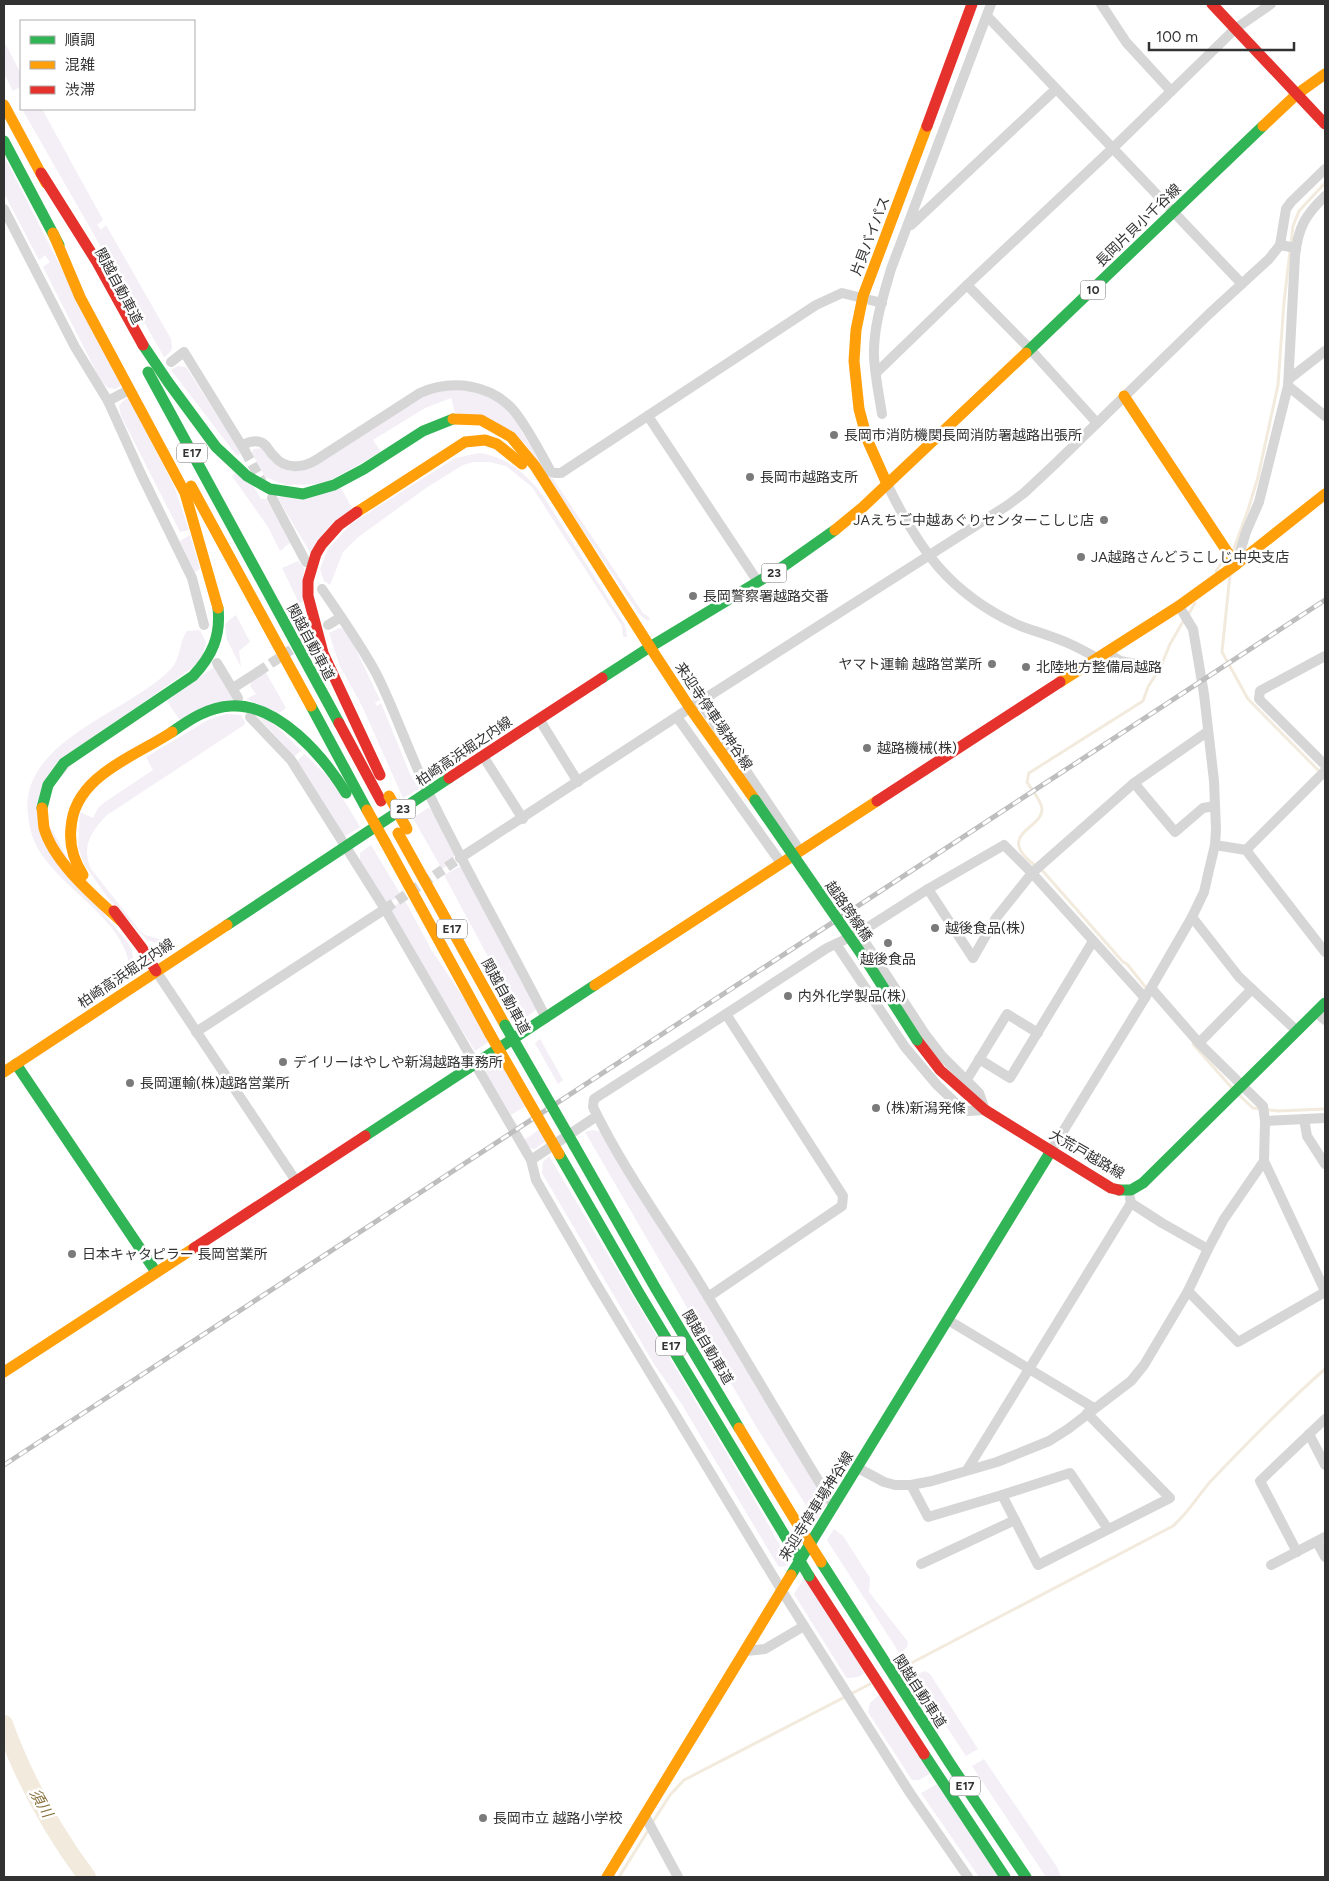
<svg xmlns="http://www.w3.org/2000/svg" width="1329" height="1881" font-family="Figtree,'Noto Sans JP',sans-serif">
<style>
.green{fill:#f4eef6}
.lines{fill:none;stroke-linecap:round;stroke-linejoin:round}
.stream{stroke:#f2ebdd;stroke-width:3}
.river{stroke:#f2ebdd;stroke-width:18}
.street-tunnel{stroke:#d6d6d6;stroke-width:10;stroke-dasharray:10 5;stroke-linecap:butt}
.street{stroke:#d6d6d6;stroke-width:10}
.fast{stroke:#30b455;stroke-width:11}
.slow{stroke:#ff9f0a;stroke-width:11}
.jam{stroke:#e5322d;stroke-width:11}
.rail-casing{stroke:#bebebe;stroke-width:5}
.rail{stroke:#fff;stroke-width:3;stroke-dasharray:9;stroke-linecap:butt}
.fast-bridge{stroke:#30b455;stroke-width:11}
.slow-bridge{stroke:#ff9f0a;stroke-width:11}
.poi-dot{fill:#7a7a7a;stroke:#fff;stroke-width:2}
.labels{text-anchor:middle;stroke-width:5;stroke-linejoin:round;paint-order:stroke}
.shield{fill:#fff;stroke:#707070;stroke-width:1}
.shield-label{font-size:12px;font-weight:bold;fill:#323232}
.street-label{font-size:14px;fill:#323232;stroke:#fff}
.poi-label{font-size:14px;fill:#323232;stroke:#fff;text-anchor:start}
.water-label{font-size:15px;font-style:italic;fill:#87703b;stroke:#fff}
</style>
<rect width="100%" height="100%" fill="#fff"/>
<g class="green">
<polygon points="4,41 21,74 21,86 13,91 4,74"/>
<path d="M22 109H42L103 220 97 225 101 230 106 225 171 339C173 349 172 352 164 357Z"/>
<polygon points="4,156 121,385 116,389 108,388 101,381 43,267 50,262 45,255 39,260 4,193"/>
<polygon points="178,366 186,367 241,453 237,456 171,370"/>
<path d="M458 389C466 391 474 392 482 394 496 399 518 415 521 431L643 613 650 618 648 621 640 615 525 444 455 412 451 398 425 408 373 440 381 452 324 484 286 485 265 477 252 453 253 449 262 448C276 466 281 474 306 470L430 392Z"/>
<polygon points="128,397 174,486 189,530 180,532 121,416 119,405"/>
<path d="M480 453C510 458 527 475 544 497L625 625 627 637H623L622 626 618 620 532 487 506 466 490 462H474L463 465 426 488 357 538 343 552 330 585 324 581 320 569 328 549 351 524 455 458Z"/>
<polygon points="235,473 254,487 261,499 266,499 291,542 280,551 268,527 232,476"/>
<polygon points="341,488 353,510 310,552 277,497"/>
<polygon points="190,535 200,569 195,572 180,541"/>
<polygon points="298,561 304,568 303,602 299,603 282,568"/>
<polygon points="236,615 250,642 239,651 241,667 227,640 225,625 229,620"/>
<polygon points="339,628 345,630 348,633 380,700 375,703 377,706 381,703 410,774 419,789 403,798 363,708 339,664 329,633"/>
<path d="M200 630 206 643 200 662 98 735 38 804 85 891 129 944C132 951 134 957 133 965L130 968C124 926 82 901 55 871 38 852 31 840 28 815 18 741 130 712 171 669 181 658 179 642 187 631Z"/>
<polygon points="214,667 235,700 181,722 167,701"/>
<polygon points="264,669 286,708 279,713 246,699 256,694 250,686 252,679"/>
<path d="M226 714 241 715 245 722 244 725 107 815C91 831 81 847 91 869L140 931 145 935 166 941V946L147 940 108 898 84 864 78 847 80 812 93 818 98 808 105 802 153 770 146 757 208 720Z"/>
<path d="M258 717 269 719 333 782 360 827 345 836 343 835 297 761 304 754 301 751 293 757C284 742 270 731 258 717Z"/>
<polygon points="428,808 432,810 455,853 452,862 442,869 413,818"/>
<polygon points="371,845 401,895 390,902 384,902 360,863 360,853"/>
<polygon points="459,867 464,868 537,1009 522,1020 444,875"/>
<polygon points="404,899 432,951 476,1016 490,1041 475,1051 426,973 390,909"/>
<polygon points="540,1039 563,1080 558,1084 535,1043"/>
<polygon points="502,1061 527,1105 511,1115 485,1072"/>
<polygon points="540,1129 547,1140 535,1149 530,1148 524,1140"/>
<polygon points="593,1130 602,1132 608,1136 827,1503 816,1521 757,1428 585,1132"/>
<polygon points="549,1156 758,1506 789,1562 786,1566 779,1567 775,1561 681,1403 654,1364 542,1173 543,1162"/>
<polygon points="834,1529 843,1536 870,1578 869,1592 908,1642 907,1647 900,1654 827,1540"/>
<polygon points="805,1576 865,1673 858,1677 847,1678 844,1674 794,1594"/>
<polygon points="925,1671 930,1674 978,1749 966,1756 913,1676"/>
<polygon points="879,1695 931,1773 919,1780 912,1780 868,1712 870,1703"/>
<polygon points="984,1759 1057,1867 1061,1877 1046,1877 972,1766"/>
<polygon points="937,1784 999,1877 979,1877 921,1793"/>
</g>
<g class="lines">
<g class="stream">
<polyline points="1233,551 1248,510 1258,477 1278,385 1284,302 1293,226 1299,211 1325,183"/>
<polyline points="1216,571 1226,557"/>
<polyline points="1230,574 1222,652 1248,699 1321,773"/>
<polyline points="1188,615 1195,603"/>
<path d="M1036 866C993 834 1043 829 1042 809 1042 801 1031 789 1027 782L1029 773 1143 701 1148 687 1161 666 1170 644 1184 620"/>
<polyline points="1041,869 1123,962 1127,964 1147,989"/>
<polyline points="1193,1044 1232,1088"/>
<polyline points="1238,1094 1253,1108 1278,1111 1325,1109"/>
<path d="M898 1670 1173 1526C1188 1513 1197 1497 1210 1482 1247 1443 1285 1404 1325 1369"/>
<polyline points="652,1823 670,1795 684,1780 870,1684"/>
<polyline points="619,1877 649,1829"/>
</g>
<path class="river" d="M4 1724C24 1779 52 1830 87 1877"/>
<g class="street-tunnel">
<polyline points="245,451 262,482"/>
<polyline points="258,672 319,631"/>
<polyline points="385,909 460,858"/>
</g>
<g class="street">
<polyline points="1101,4 1126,42 1171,91"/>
<polyline points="987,16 1242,284"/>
<polyline points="4,209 75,347 108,401 141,474 192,578 204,625"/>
<polyline points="911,225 1056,89"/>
<polyline points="1280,245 1286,209 1291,202 1325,169"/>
<polyline points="967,285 1030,349 1097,423"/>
<polyline points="171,362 184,352 245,451"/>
<polyline points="876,373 967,285 1113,148 1235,29 1271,4"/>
<polyline points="1289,379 1325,351"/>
<polyline points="1288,386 1325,416"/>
<polyline points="108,401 125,392"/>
<path d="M882 414C879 395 875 376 874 357 873 327 883 297 891 269L991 4"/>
<polyline points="648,416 758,582"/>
<path d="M242 445C249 442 257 439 264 444 268 447 270 453 274 456 285 470 303 468 316 460L420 393C452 379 492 384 515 412 529 430 540 452 551 472L555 473H561L816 305 842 293 882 303"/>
<path d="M887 484C918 548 949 593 1016 624 1033 631 1052 636 1070 644 1079 648 1088 653 1097 658"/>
<polyline points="272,498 306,562"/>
<path d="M1236 565 1246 532 1259 502 1288 386 1295 256C1298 228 1305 215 1325 196"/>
<path d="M322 589C341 617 361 645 377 675 397 715 411 759 432 800 468 874 509 945 546 1018"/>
<polyline points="328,625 341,617"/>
<polyline points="1106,652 1120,661 1142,665"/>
<polyline points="1325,656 1260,691 1259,699 1325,765"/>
<polyline points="217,663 238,698"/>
<polyline points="233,688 258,672"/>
<polyline points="700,702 800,851"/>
<polyline points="250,717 291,760 385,909 531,1160 536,1180 594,1280 782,1591 910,1793 968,1877"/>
<polyline points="677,717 781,863"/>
<polyline points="539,719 578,782"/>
<polyline points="483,756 523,819"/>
<polyline points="1134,783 1175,832 1203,808 1215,806"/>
<polyline points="1215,845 1246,850 1325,952"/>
<polyline points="1246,850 1325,771"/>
<polyline points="460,858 690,708 1008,505 1024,493 1055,464 1209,314 1269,259 1280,245 1296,248"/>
<polyline points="928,889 973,958 996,918 1032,873 1134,783 1207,732"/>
<polyline points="1192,917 1239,977 1297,1031"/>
<polyline points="836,944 905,1047 937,1085 962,1109 968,1111 985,1110 979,1093 942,1056 925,1034 859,933"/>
<polyline points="156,971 296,1181"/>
<polyline points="1316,1012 1325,1020"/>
<path d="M726 1014 594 1099 593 1107C621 1165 659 1218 693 1272 741 1350 786 1429 834 1506"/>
<polyline points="196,1032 385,909"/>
<polyline points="1199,1043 1252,989"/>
<polyline points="979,1059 1010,1078 1093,941"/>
<polyline points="966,1081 1007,1014 1038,1033"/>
<polyline points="1304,1119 1307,1136 1325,1164"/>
<polyline points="1265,1121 1325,1118"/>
<polyline points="1051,1151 1151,988 1192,917 1204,892 1209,870 1215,845 1216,829 1214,781 1204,694 1193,629 1179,606"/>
<polyline points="531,1160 597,1116"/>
<polyline points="1264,1161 1325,1291"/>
<polyline points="1130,1198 1131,1203 1162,1223 1208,1249"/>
<polyline points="1188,1291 1238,1342 1325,1292"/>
<polyline points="708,1297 842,1206 843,1196 726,1014 827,948 859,933 928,889 1004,845 1032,873 1145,998"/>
<polyline points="948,1320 1094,1408"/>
<polyline points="1309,1434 1325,1465"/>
<polyline points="858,1468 884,1482 895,1485 911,1485 932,1481 997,1462 1049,1441 1068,1429 1131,1381 1144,1365 1188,1291 1208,1249 1224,1219 1264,1161 1265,1121 1263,1106 1199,1043 1151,988"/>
<polyline points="967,1470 1131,1203"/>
<polyline points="911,1485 928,1517 1002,1495 1038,1565 1170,1498 1087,1413"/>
<polyline points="1002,1495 1070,1473 1108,1529"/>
<polyline points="1317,1542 1325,1557"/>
<polyline points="1297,1552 1260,1481 1325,1419"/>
<polyline points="921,1564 1015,1520"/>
<polyline points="1271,1565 1325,1537"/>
<polyline points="746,1651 765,1649 804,1626"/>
<polyline points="645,1816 678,1877"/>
</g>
<g class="fast">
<polyline points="4,141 59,245"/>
<polyline points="143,345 168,382 216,447 247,476 270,489 303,494 334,485 364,469 423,431 453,419"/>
<polyline points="1026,353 1263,126"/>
<polyline points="148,372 339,723"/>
<polyline points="602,678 650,647 784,566 835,530"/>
<polyline points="311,706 367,810"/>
<path d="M172 732C189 720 208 707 231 706 278 703 323 756 346 793"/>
<path d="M42 808 48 785 64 763 193 676C212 656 221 636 218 608"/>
<polyline points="227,925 449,778"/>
<polyline points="16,1064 156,1272"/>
<polyline points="365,1136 595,985"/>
<polyline points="574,1145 656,1289 739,1428"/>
<polyline points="559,1154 639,1293 785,1536"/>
<polyline points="1119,1190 1131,1190 1143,1183 1325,1003"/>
<polyline points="821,1562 949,1762 1026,1877"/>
<polyline points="791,1575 1051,1151"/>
<polyline points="924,1754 1005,1877"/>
</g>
<g class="slow">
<polyline points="4,105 46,183"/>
<polyline points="1263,126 1297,94 1325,74"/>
<polyline points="53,233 80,297 185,493 218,608"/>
<polyline points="1124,396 1236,565"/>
<polyline points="453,419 481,420 511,437 535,466 650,647"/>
<polyline points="887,484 867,439 859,409 854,361 856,330 863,296 927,126"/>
<polyline points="191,486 311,706"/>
<polyline points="357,512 465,442 485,440 497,444 522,464"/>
<polyline points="835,530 863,507 1026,353"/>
<polyline points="650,647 690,708 755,800"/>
<polyline points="1060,682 1179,606 1233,567 1325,494"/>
<path d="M42 808C43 814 43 821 44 828 54 863 95 897 121 921"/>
<polyline points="398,833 505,1025"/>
<polyline points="385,842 490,1034"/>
<path d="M83 875C74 861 69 845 71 828 74 776 134 757 172 732"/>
<polyline points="595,985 877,801"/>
<polyline points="4,1072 227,925"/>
<polyline points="4,1372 194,1248"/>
<polyline points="739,1428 798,1525"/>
<polyline points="607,1877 791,1575"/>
</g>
<g class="jam">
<polyline points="1212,4 1325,124"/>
<polyline points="927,126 972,4"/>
<polyline points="41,173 97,262 143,345"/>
<polyline points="357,512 339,525 322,544 316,554 308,581 308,596 323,653 380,775"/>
<polyline points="339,723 381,801"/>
<polyline points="449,778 602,678"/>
<polyline points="877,801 1060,682"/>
<polyline points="114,911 142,948 156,971"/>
<polyline points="917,1040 940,1070 985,1110 1111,1188 1119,1190"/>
<polyline points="194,1248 365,1136"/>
<polyline points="809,1576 924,1754"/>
</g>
<g class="rail-casing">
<polyline id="rail" points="4,1465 1325,600"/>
</g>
<use href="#rail" class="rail"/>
<g class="fast-bridge">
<polyline points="755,800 869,965 917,1040"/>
<polyline points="505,1025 574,1145"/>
<polyline points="785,1536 809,1576"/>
</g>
<g class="slow-bridge">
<polyline points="389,796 407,829"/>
<polyline points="367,810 385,842"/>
<polyline points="490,1034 559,1154"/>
<polyline points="798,1525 821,1562"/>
</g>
</g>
<g class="poi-dot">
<circle cx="834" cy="435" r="5"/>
<circle cx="750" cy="477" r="5"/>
<circle cx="1104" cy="520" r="5"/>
<circle cx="1081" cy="557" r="5"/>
<circle cx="693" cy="596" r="5"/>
<circle cx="992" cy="664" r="5"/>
<circle cx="1026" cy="667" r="5"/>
<circle cx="867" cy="748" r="5"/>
<circle cx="935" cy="928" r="5"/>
<circle cx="888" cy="943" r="5"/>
<circle cx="788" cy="996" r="5"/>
<circle cx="283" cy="1062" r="5"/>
<circle cx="130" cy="1083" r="5"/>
<circle cx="876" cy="1108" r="5"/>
<circle cx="72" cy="1254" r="5"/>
<circle cx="483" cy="1818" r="5"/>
</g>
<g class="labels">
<g class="shield">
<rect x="1080.5" y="280.5" width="25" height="19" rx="4"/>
<rect x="177" y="443.5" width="30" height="19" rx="4"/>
<rect x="761.5" y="563.5" width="25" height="19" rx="4"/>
<rect x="390.5" y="799.5" width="25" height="19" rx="4"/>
<rect x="437" y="919.5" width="30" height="19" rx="4"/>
<rect x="656" y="1336.5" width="30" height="19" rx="4"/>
<rect x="950" y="1776.5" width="30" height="19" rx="4"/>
</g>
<g class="shield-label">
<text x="1093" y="294">10</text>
<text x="192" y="457">E17</text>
<text x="774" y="577">23</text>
<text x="403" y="813">23</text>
<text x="452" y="933">E17</text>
<text x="671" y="1350">E17</text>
<text x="965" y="1790">E17</text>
</g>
<g class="street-label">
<text transform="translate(1138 225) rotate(-44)" y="5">長岡片貝小千谷線</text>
<text transform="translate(870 236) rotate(-69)" y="5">片貝バイパス</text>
<text transform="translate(119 286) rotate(62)" y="5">関越自動車道</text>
<text transform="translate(311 642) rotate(62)" y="5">関越自動車道</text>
<text transform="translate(714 716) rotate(56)" y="5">来迎寺停車場神谷線</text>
<text transform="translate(464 751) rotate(-34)" y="5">柏崎高浜堀之内線</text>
<text transform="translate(849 911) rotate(55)" y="5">越路跨線橋</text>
<text transform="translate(126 973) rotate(-34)" y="5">柏崎高浜堀之内線</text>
<text transform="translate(506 996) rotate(61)" y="5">関越自動車道</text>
<text transform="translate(1087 1154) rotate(30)" y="5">大荒戸越路線</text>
<text transform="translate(708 1347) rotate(59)" y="5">関越自動車道</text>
<text transform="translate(816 1506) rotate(-58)" y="5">来迎寺停車場神谷線</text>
<text transform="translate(920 1691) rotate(57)" y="5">関越自動車道</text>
</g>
<g class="poi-label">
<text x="844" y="440">長岡市消防機関長岡消防署越路出張所</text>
<text x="760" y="482">長岡市越路支所</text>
<text x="1094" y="525" text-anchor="end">JAえちご中越あぐりセンターこしじ店</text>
<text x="1091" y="562">JA越路さんどうこしじ中央支店</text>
<text x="703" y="601">長岡警察署越路交番</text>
<text x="982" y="669" text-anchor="end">ヤマト運輸 越路営業所</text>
<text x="1036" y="672">北陸地方整備局越路</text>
<text x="877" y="753">越路機械(株)</text>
<text x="945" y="933">越後食品(株)</text>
<text x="888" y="964" text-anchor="middle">越後食品</text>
<text x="798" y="1001">内外化学製品(株)</text>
<text x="293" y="1067">デイリーはやしや新潟越路事務所</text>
<text x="140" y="1088">長岡運輸(株)越路営業所</text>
<text x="886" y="1113">(株)新潟発條</text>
<text x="82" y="1259">日本キャタピラー 長岡営業所</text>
<text x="493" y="1823">長岡市立 越路小学校</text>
</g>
<g class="water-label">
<text transform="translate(41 1803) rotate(60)" y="5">須川</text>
</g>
</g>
<rect width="1329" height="1881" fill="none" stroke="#323232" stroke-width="10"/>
<rect x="20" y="20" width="175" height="90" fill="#ffffff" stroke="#adadad"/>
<rect x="30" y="36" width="25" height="8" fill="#30b455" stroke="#adadad"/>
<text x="65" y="45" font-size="15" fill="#323232">順調</text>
<rect x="30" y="61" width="25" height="8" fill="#ff9f0a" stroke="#adadad"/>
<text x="65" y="70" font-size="15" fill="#323232">混雑</text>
<rect x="30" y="86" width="25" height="8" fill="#e5322d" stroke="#adadad"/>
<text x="65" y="95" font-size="15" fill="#323232">渋滞</text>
<path d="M1149 42v8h145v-8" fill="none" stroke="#323232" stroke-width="2.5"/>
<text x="1156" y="42" font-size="15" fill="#323232" stroke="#ffffff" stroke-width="4" paint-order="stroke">100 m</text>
</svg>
